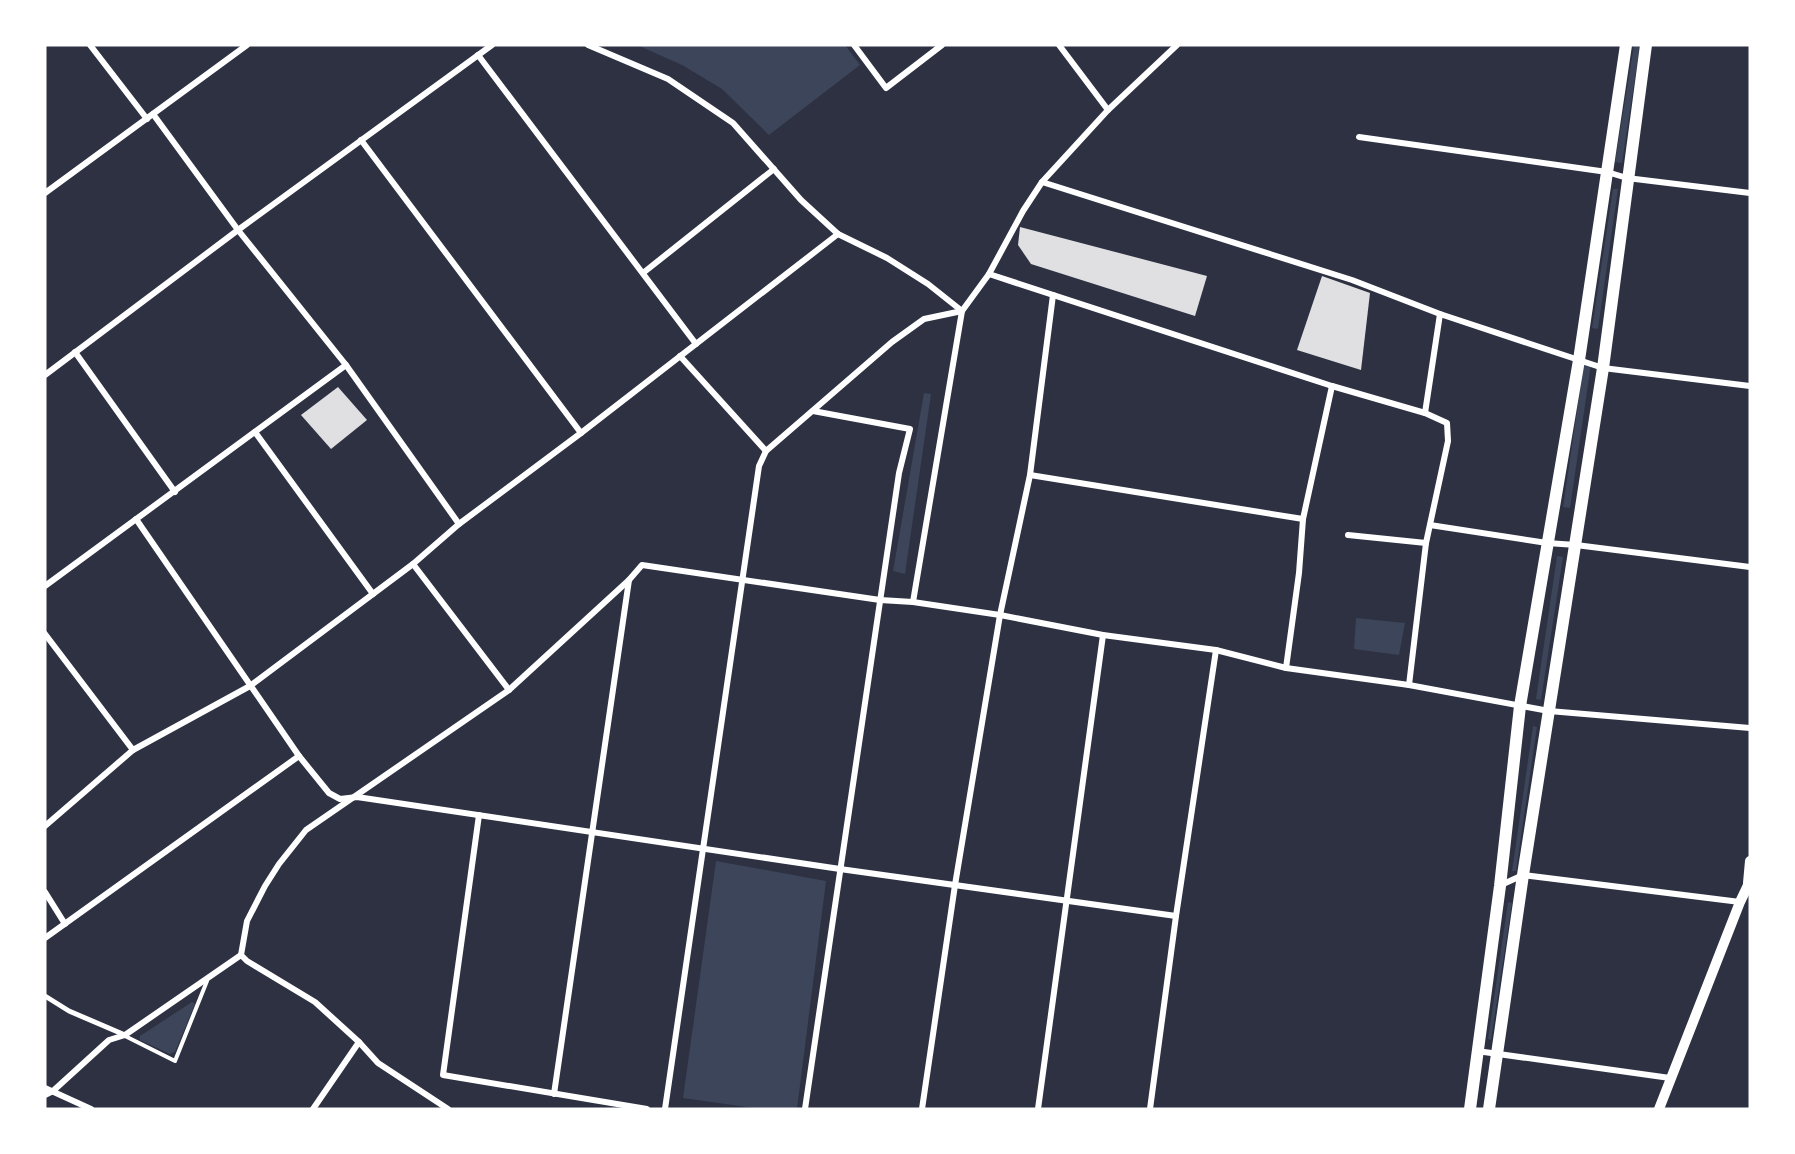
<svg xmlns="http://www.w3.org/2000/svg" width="1795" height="1154" font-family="'Titillium Web',sans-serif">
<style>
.green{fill:#3c4559}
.building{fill:#e0e0e3}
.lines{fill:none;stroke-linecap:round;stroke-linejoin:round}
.service{stroke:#fff;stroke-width:4}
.pedestrian{stroke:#fff;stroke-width:5}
.minor{stroke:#fff;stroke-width:6}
.tertiary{stroke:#fff;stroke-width:10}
.primary{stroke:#fff;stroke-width:12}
</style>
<rect width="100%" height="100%" fill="#2d3142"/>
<g class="green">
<polygon points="637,45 845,45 860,65 769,135 722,89 682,65"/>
<polygon points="1634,45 1640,45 1622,163 1615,162"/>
<polygon points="1613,189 1618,189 1598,329 1592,328"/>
<polygon points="1584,363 1591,364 1570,508 1563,507"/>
<polygon points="924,393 931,394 905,574 893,571"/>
<polygon points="1557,556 1563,557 1541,700 1536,699"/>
<polygon points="1356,618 1405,623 1399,655 1354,649"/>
<polygon points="1533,726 1537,727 1516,871 1512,871"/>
<polygon points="716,861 826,881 797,1109 760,1109 683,1098"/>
<polygon points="1508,902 1512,903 1491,1040 1488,1039"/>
<polygon points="192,1002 195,1004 175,1052 170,1054 140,1040 140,1036"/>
</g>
<g class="building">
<polygon points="1020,227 1207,276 1195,316 1031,264 1018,245"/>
<polygon points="1322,276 1370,293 1361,370 1297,350"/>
<polygon points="338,387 367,420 331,449 301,415"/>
</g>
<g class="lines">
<polyline class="service" points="125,1036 175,1061 207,981"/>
<polyline class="pedestrian" points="45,996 69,1011 125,1035"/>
<g class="minor">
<polyline points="90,45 147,119"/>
<polyline points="588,45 668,79 733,123 801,200 838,234 887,258 928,284 962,311 913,602"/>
<polyline points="854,45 886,88 942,45"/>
<polyline points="1059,45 1108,110"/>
<polyline points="478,55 696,344"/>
<polyline points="153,114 238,230 346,365 459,524"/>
<polyline points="1359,137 1607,172 1627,178 1750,193"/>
<polyline points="361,140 581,433"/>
<polyline points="1042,182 1352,280 1440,314 1603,368 1750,386"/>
<polyline points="45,193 247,45"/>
<polyline points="643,273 774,169"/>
<polyline points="989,274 1332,386 1425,413 1447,423 1448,441 1426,543 1409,685"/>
<polyline points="75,352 175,492"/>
<polyline points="680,356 766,451"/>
<polyline points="45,375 238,230 492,45"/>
<polyline points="1425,413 1440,314"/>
<polyline points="255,432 373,594"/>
<polyline points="1030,475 1303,519"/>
<polyline points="136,519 299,756 329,793 340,799 357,797 840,869 1176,916"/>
<polyline points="1430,525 1547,543 1576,545 1750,567"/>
<polyline points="1348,535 1426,543"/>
<polyline points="413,564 509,690"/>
<polyline points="45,586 346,365"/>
<polyline points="45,634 133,750"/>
<polyline points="1286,668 1299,573 1303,519 1332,386"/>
<polyline points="479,815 443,1075 647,1109"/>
<polyline points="45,826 133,750 250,686 413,564 459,524 581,433 838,234"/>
<polyline points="1501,885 1523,875 1740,902"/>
<polyline points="45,892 65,924"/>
<polyline points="45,938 299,756"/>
<polyline points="1477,1051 1670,1078"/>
<polyline points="45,1088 91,1109"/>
<polyline points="554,1094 629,580"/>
<polyline points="45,1095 53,1091 109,1040 125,1035 241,955"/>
<polyline points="313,1109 359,1042"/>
<polyline points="448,1109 378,1063 359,1042 315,1002 247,961 241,955 247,921 265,886 279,864 306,830 509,690 629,580 642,565 880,600 913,602 1000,615 1103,635 1216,650 1286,668 1409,685 1549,711 1750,728"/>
<polyline points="665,1109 759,466 766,451 892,342 924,319 962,311 989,274 1023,211 1042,182 1108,110 1177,45"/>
<polyline points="805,1109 899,473 910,429 813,411"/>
<polyline points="922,1109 955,885 1000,615 1030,475 1053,295"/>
<polyline points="1038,1109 1103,635"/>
<polyline points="1150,1109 1176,916 1216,650"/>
</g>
<g class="tertiary">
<polyline points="1748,883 1750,861"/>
<polyline points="1659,1109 1740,902 1750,881"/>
</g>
<g class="primary">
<polyline points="1470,1109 1500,886 1520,706 1579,360 1626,45"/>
<polyline points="1489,1109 1523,875 1603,368 1646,45"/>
</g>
</g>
<rect width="1795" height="1154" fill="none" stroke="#ffffff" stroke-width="93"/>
</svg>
